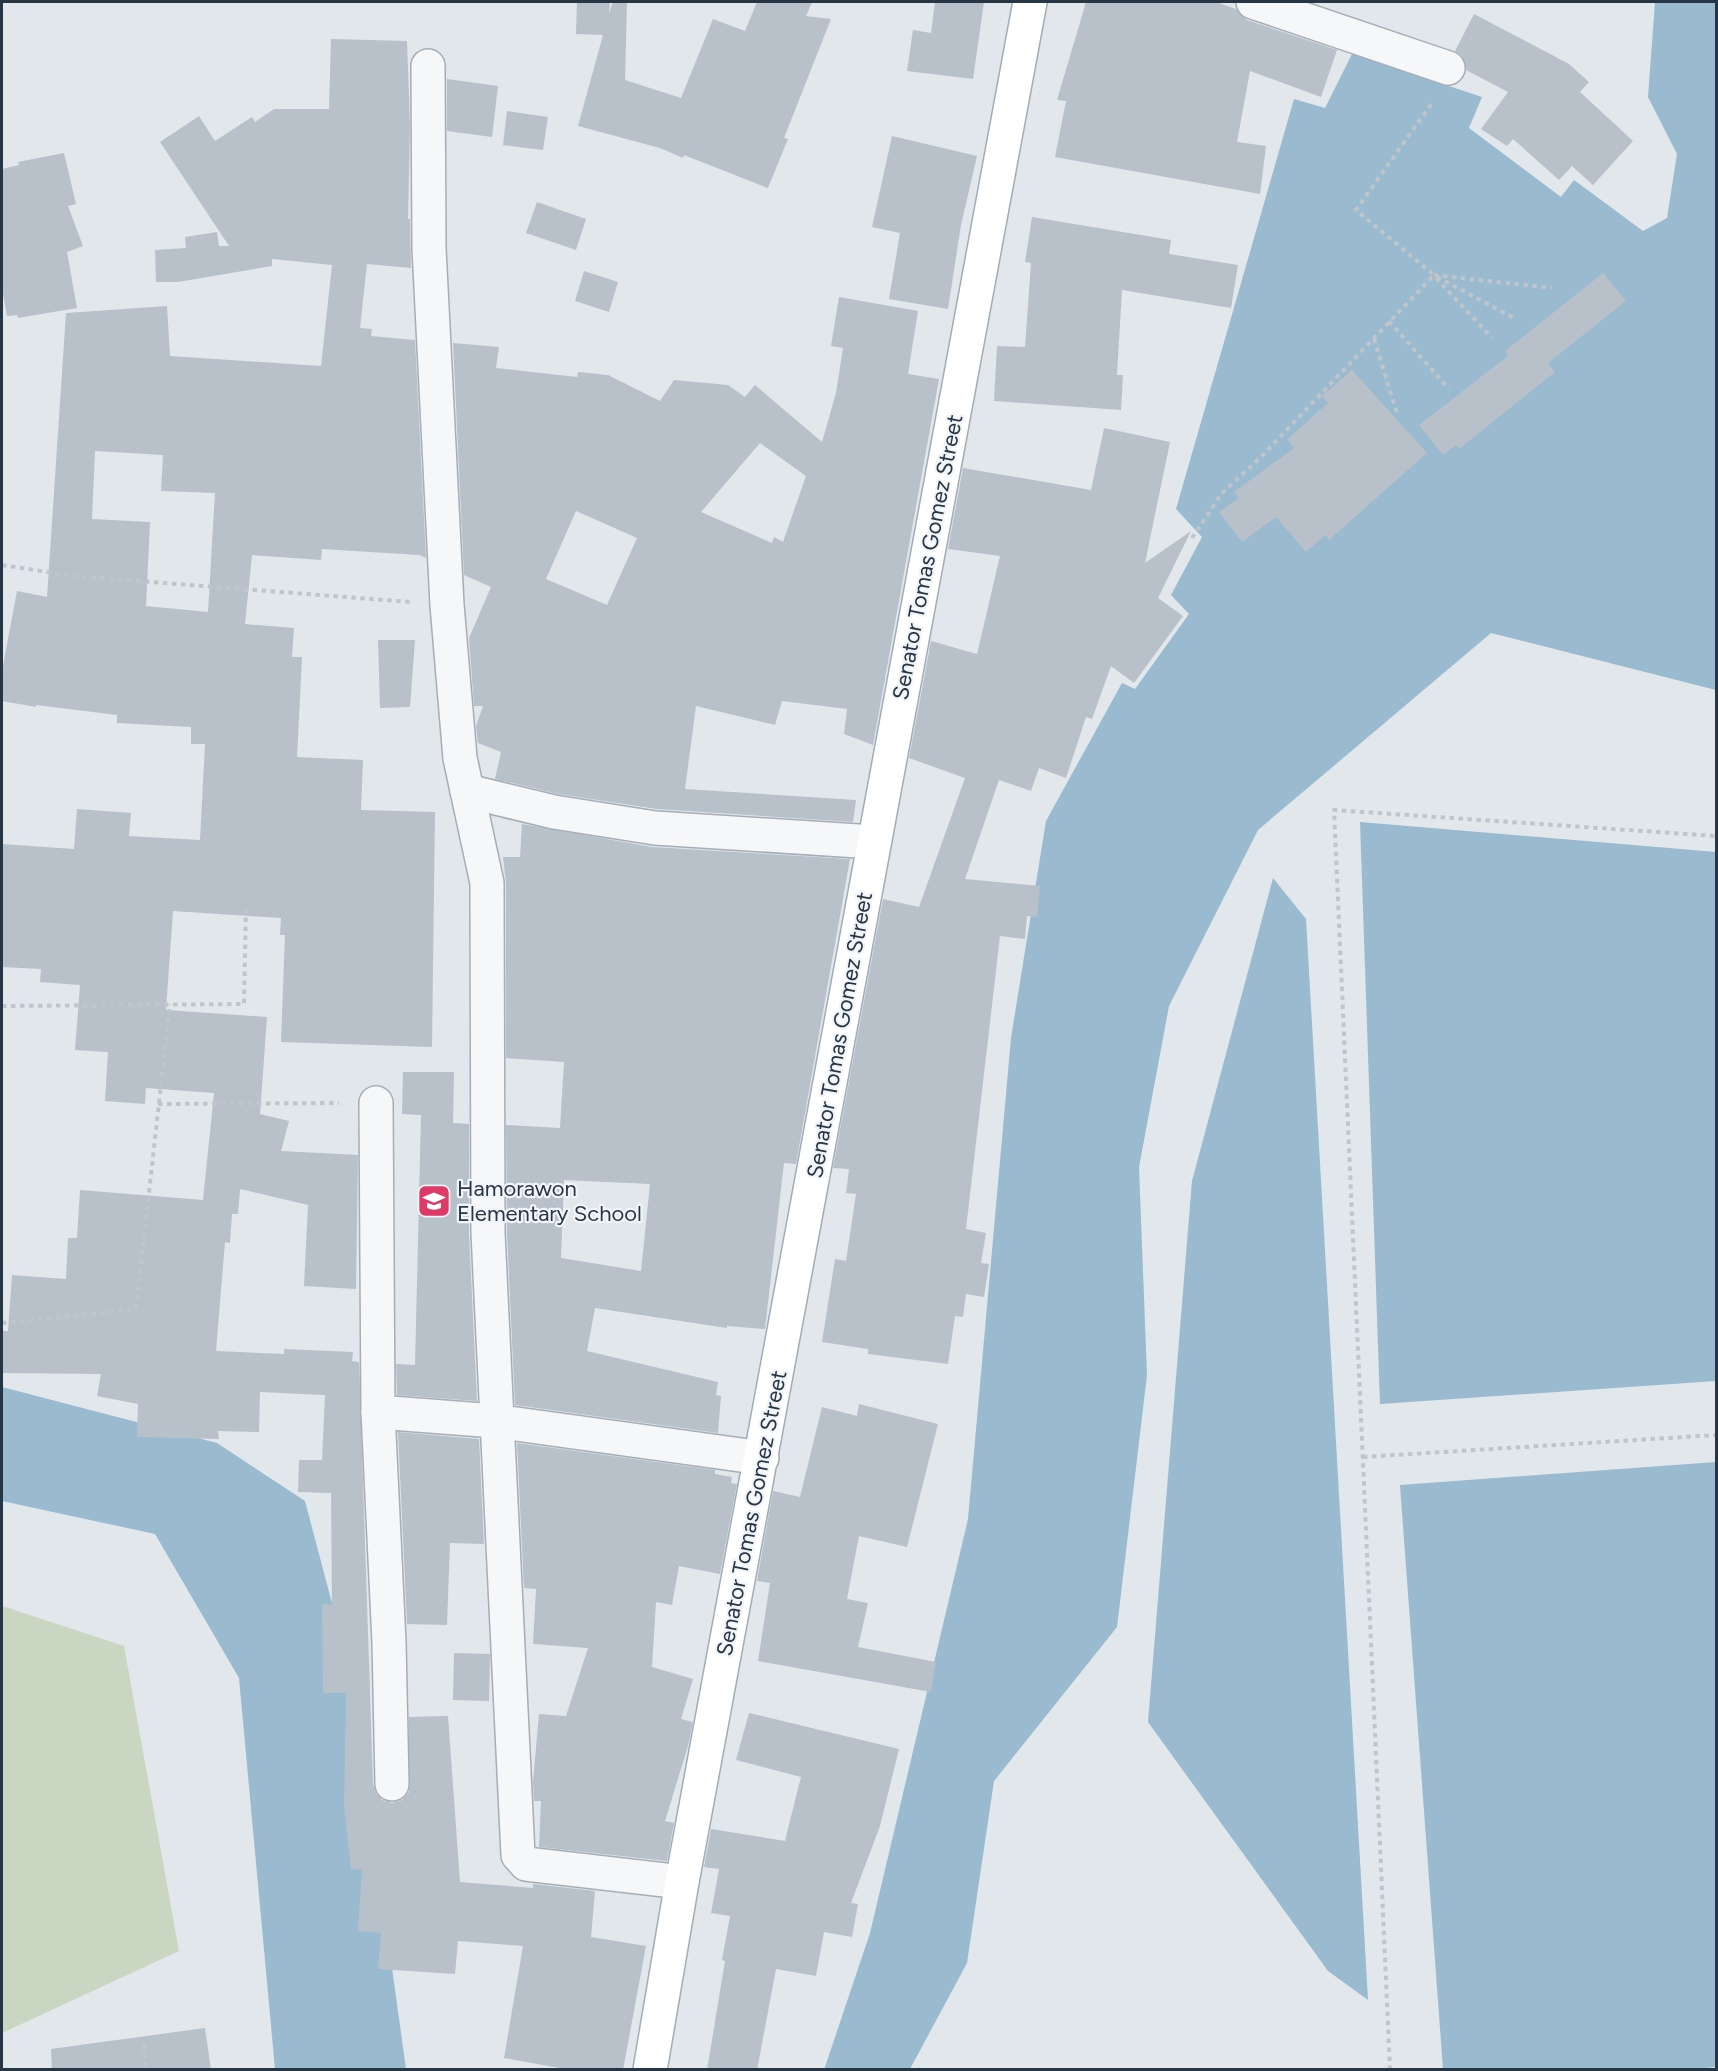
<svg xmlns="http://www.w3.org/2000/svg" width="1718" height="2071" font-family="Figtree,sans-serif">
<style>
.green{fill:#c9d6c2}
.water{fill:#99bacf}
.building{fill:#b8c0ca;fill-rule:evenodd}
.lines{fill:none;stroke-linecap:round;stroke-linejoin:round}
.minor-casing{stroke:#a5aeb6;stroke-width:36}
.major-casing{stroke:#9fadb9;stroke-width:36}
.path{stroke:#bfc5ca;stroke-width:4;stroke-dasharray:4.5 4.5;stroke-linecap:butt}
.minor{stroke:#f5f7f9;stroke-width:33}
.major{stroke:#fff;stroke-width:33}
.labels{text-anchor:middle;stroke-width:4.5;stroke-linejoin:round;paint-order:stroke}
.street-label{font-size:22px;fill:#273645;stroke:#f1f5f8}
.poi-label{font-size:22px;fill:#273645;stroke:#f1f5f8;text-anchor:start}
</style>
<rect width="100%" height="100%" fill="#e1e7eb"/>
<polygon class="green" points="2,1606 124,1646 179,1951 2,2033"/>
<g class="water">
<polygon points="1655,2 1716,2 1716,690 1491,633 1258,830 1169,1006 1139,1167 1147,1375 1117,1627 994,1781 967,1963 910,2069 824,2070 870,1933 968,1519 1011,1038 1046,821 1122,683 1135,689 1189,614 1171,595 1202,537 1176,509 1294,99 1325,108 1352,54 1482,97 1469,128 1561,197 1574,180 1643,231 1667,218 1677,154 1648,97"/>
<polygon points="1360,822 1716,852 1716,1381 1380,1404"/>
<polygon points="1273,878 1306,919 1368,2000 1328,1971 1148,1722 1192,1181"/>
<polygon points="2,1387 217,1443 305,1501 352,1679 406,2069 275,2069 239,1678 155,1534 2,1501"/>
<polygon points="1716,1462 1716,2067 1680,2070 1443,2069 1400,1485"/>
</g>
<g class="building">
<polygon points="577,2 610,2 609,13 613,2 627,2 625,80 681,98 713,19 745,31 757,2 812,2 806,16 831,19 784,138 788,139 768,188 684,155 683,158 660,148 578,126 603,35 576,34"/>
<polygon points="935,2 984,2 973,79 907,71 913,30 931,33"/>
<polygon points="1086,2 1216,2 1236,9 1247,20 1337,50 1321,97 1250,71 1237,142 1266,146 1260,194 1055,157 1066,101 1057,100"/>
<polygon points="1474,14 1569,64 1589,82 1580,92 1633,141 1593,185 1572,166 1559,180 1513,139 1507,146 1481,129 1508,92 1466,70 1462,56 1455,51"/>
<path d="M331 39 407 41 410 126 408 219H410L411 268 367 264 360 328 372 329 371 336 415 340 426 558 419 555 322 549 321 560 252 555 245 624 294 628 292 657H302L297 757 363 760 361 810 435 812 432 1047 281 1042 285 935H280L281 918 173 911 166 1010 267 1017 260 1114 289 1121 281 1151 358 1155 356 1289 304 1286 308 1205 240 1189 238 1214H232L230 1243 225 1242 216 1351 284 1354V1349L353 1352 352 1361 359 1362 373 1784 376 1793 382 1800 392 1803 402 1800 409 1792V1717L448 1716 460 1882 533 1888V1884L595 1891 591 1937 646 1946 623 2070H571L504 2058 523 1946 458 1941 455 1974 378 1969 381 1933 358 1931 362 1869 351 1870 344 1807 346 1693H323L322 1604 332 1605 331 1493 298 1492 299 1460H322L325 1395 260 1392 259 1432 218 1431 219 1439 137 1437 138 1404 97 1396 101 1374 2 1373V1331H8L12 1275 66 1279 68 1238H77L80 1190 203 1200 214 1093 146 1088 145 1104 105 1101 108 1052 75 1050 80 985 40 982 41 969 2 967V844L74 849 77 809 131 813 129 836 200 840 205 744H191V727L117 723V715L36 705V707L2 701V671L17 591 47 597 66 313 167 306 170 356 321 366 332 265 272 259V266L178 282H156L155 250 186 248 185 237 217 232 219 246H229L160 142 199 116 215 141 252 117 255 122 274 109H329ZM95 451 163 455 161 491 215 493 208 612 146 606 150 522 92 519Z"/>
<polygon points="447,79 498,86 492,137 447,131"/>
<polygon points="507,111 548,117 543,150 503,145"/>
<polygon points="892,136 977,156 961,225 948,309 889,299 900,233 872,227"/>
<polygon points="64,153 76,204 68,206 83,246 67,252 77,308 18,318 17,315 7,316 2,288 2,169 19,165 18,162"/>
<polygon points="537,202 586,219 576,250 526,233"/>
<polygon points="1032,217 1171,240 1169,254 1238,265 1231,308 1122,290 1117,375 1123,375 1121,410 994,401 997,346 1025,347 1031,263 1025,262"/>
<polygon points="584,271 618,282 609,312 575,301"/>
<polygon points="1603,273 1626,301 1548,363 1555,372 1459,449 1456,445 1443,455 1419,425 1508,356 1505,351"/>
<path d="M839 297 918 311 908 374 939 379 873 745 844 734 847 709 782 701 775 725 696 706 685 789 856 800 853 822 657 809 558 794 495 779 501 752 478 743 476 726 483 706H474L469 638 491 587 464 575 453 343 499 347 496 368 577 377 578 372 608 375 660 401 674 380 728 385 745 397 755 385 822 442 836 393 843 348 831 346ZM760 443 806 476 783 542 774 537 772 543 701 512ZM576 511 637 538 607 605 546 579Z"/>
<polygon points="1352,370 1427,453 1329,540 1325,535 1306,552 1276,517 1242,542 1219,512 1239,498 1234,492 1294,448 1287,439 1328,403 1322,396"/>
<polygon points="1104,428 1170,442 1145,563 1191,531 1158,598 1183,616 1134,683 1111,666 1092,719 1086,717 1066,778 1039,768 1031,791 999,780 965,879 1040,886 1037,917 1027,916 1025,939 1000,936 966,1229 986,1233 981,1263 989,1264 984,1297 966,1294 963,1317 955,1316 948,1364 868,1354 868,1349 822,1342 835,1259 846,1261 856,1194 846,1193 849,1169 833,1168 883,899 919,907 965,778 909,758 931,641 977,654 1000,556 948,549 963,468 1091,490"/>
<polygon points="378,640 415,640 410,707 380,708"/>
<path d="M522 824 652 847 850 859 796 1164 784 1163 765 1329 727 1326V1328L595 1308 587 1351 718 1382 716 1395 721 1396 718 1433 515 1405 507 1233 506 1125 560 1128 564 1062 506 1058V883L503 857H520ZM564 1180 650 1184 641 1271 561 1258Z"/>
<polygon points="403,1072 454,1072 453,1123 469,1124 469,1233 477,1401 397,1395 396,1364 415,1365 421,1115 402,1114"/>
<polygon points="859,1404 938,1424 907,1547 859,1536 847,1599 868,1603 858,1647 936,1662 931,1692 758,1661 770,1583 757,1581 773,1491 800,1497 822,1407 857,1416"/>
<polygon points="398,1432 479,1439 484,1544 450,1543 447,1625 407,1624"/>
<polygon points="517,1443 715,1470 715,1474 732,1477 731,1483 737,1484 720,1574 679,1566 672,1605 656,1602 652,1667 693,1679 681,1719 693,1722 688,1746 665,1821 674,1823 667,1861 539,1847 541,1801 534,1801 533,1782 539,1714 566,1716 588,1648 533,1644 536,1589 524,1588"/>
<polygon points="454,1653 490,1654 489,1701 453,1700"/>
<polygon points="749,1713 899,1749 880,1826 851,1903 858,1904 852,1937 824,1932 816,1976 776,1969 757,2070 707,2070 725,1961 722,1960 730,1916 711,1913 719,1869 704,1867 711,1829 785,1841 801,1777 736,1760"/>
<polygon points="205,2028 211,2070 52,2070 51,2049"/>
</g>
<g class="lines">
<g class="minor-casing">
<g id="minor">
<polyline points="1253,2 1448,68"/>
<polyline points="428,66 429,248 447,605 460,758 487,883 488,1233 518,1855 526,1864 682,1882"/>
<polyline points="467,791 554,812 655,828 874,842"/>
<polyline points="376,1103 378,1412"/>
<polyline points="392,1784 389,1642 378,1412 495,1421 762,1458"/>
</g>
</g>
<g class="major-casing">
<polyline id="major" points="650,2070 682,1882 1030,2"/>
</g>
<g class="path">
<polyline points="1434,275 1552,288"/>
<polyline points="1437,277 1514,318"/>
<polyline points="1436,278 1492,338"/>
<polyline points="1389,321 1449,389"/>
<polyline points="1374,339 1397,413"/>
<polyline points="1192,538 1222,493 1259,459 1434,275 1356,210 1432,103"/>
<polyline points="2,565 74,576 410,602"/>
<polyline points="2,1006 244,1004 246,904"/>
<polyline points="158,1104 339,1103"/>
<polyline points="2,1323 136,1309 170,1004"/>
<polyline points="1363,1457 1716,1435"/>
<polyline points="144,2044 145,2070"/>
<polyline points="1390,2070 1334,810 1716,836"/>
</g>
<use href="#minor" class="minor"/>
<use href="#major" class="major"/>
</g>
<defs>
<g id="school-square" transform="scale(1.725)"><rect x="-9" y="-9" width="18" height="18" rx="4" fill="#dd3a67" stroke="#f1f5f8"/><path d="M0-5L7-2L0 1L-7-2ZM-4 1L0 2.5L4 1V4Q0 6-4 4Z" fill="#fff"/></g>
</defs>
<g fill-rule="evenodd">
<use href="#school-square" x="434" y="1201"/>
</g>
<g class="labels">
<g class="street-label">
<text transform="translate(927 557) rotate(-79)" y="8">Senator Tomas Gomez Street</text>
<text transform="translate(839 1035) rotate(-80)" y="8">Senator Tomas Gomez Street</text>
<text transform="translate(751 1513) rotate(-79)" y="8">Senator Tomas Gomez Street</text>
</g>
<g class="poi-label">
<text x="457" y="1196">Hamorawon<tspan x="457" dy="25">Elementary School</tspan></text>
</g>
</g>
<rect width="1718" height="2071" fill="none" stroke="#273645" stroke-width="6"/>
</svg>
